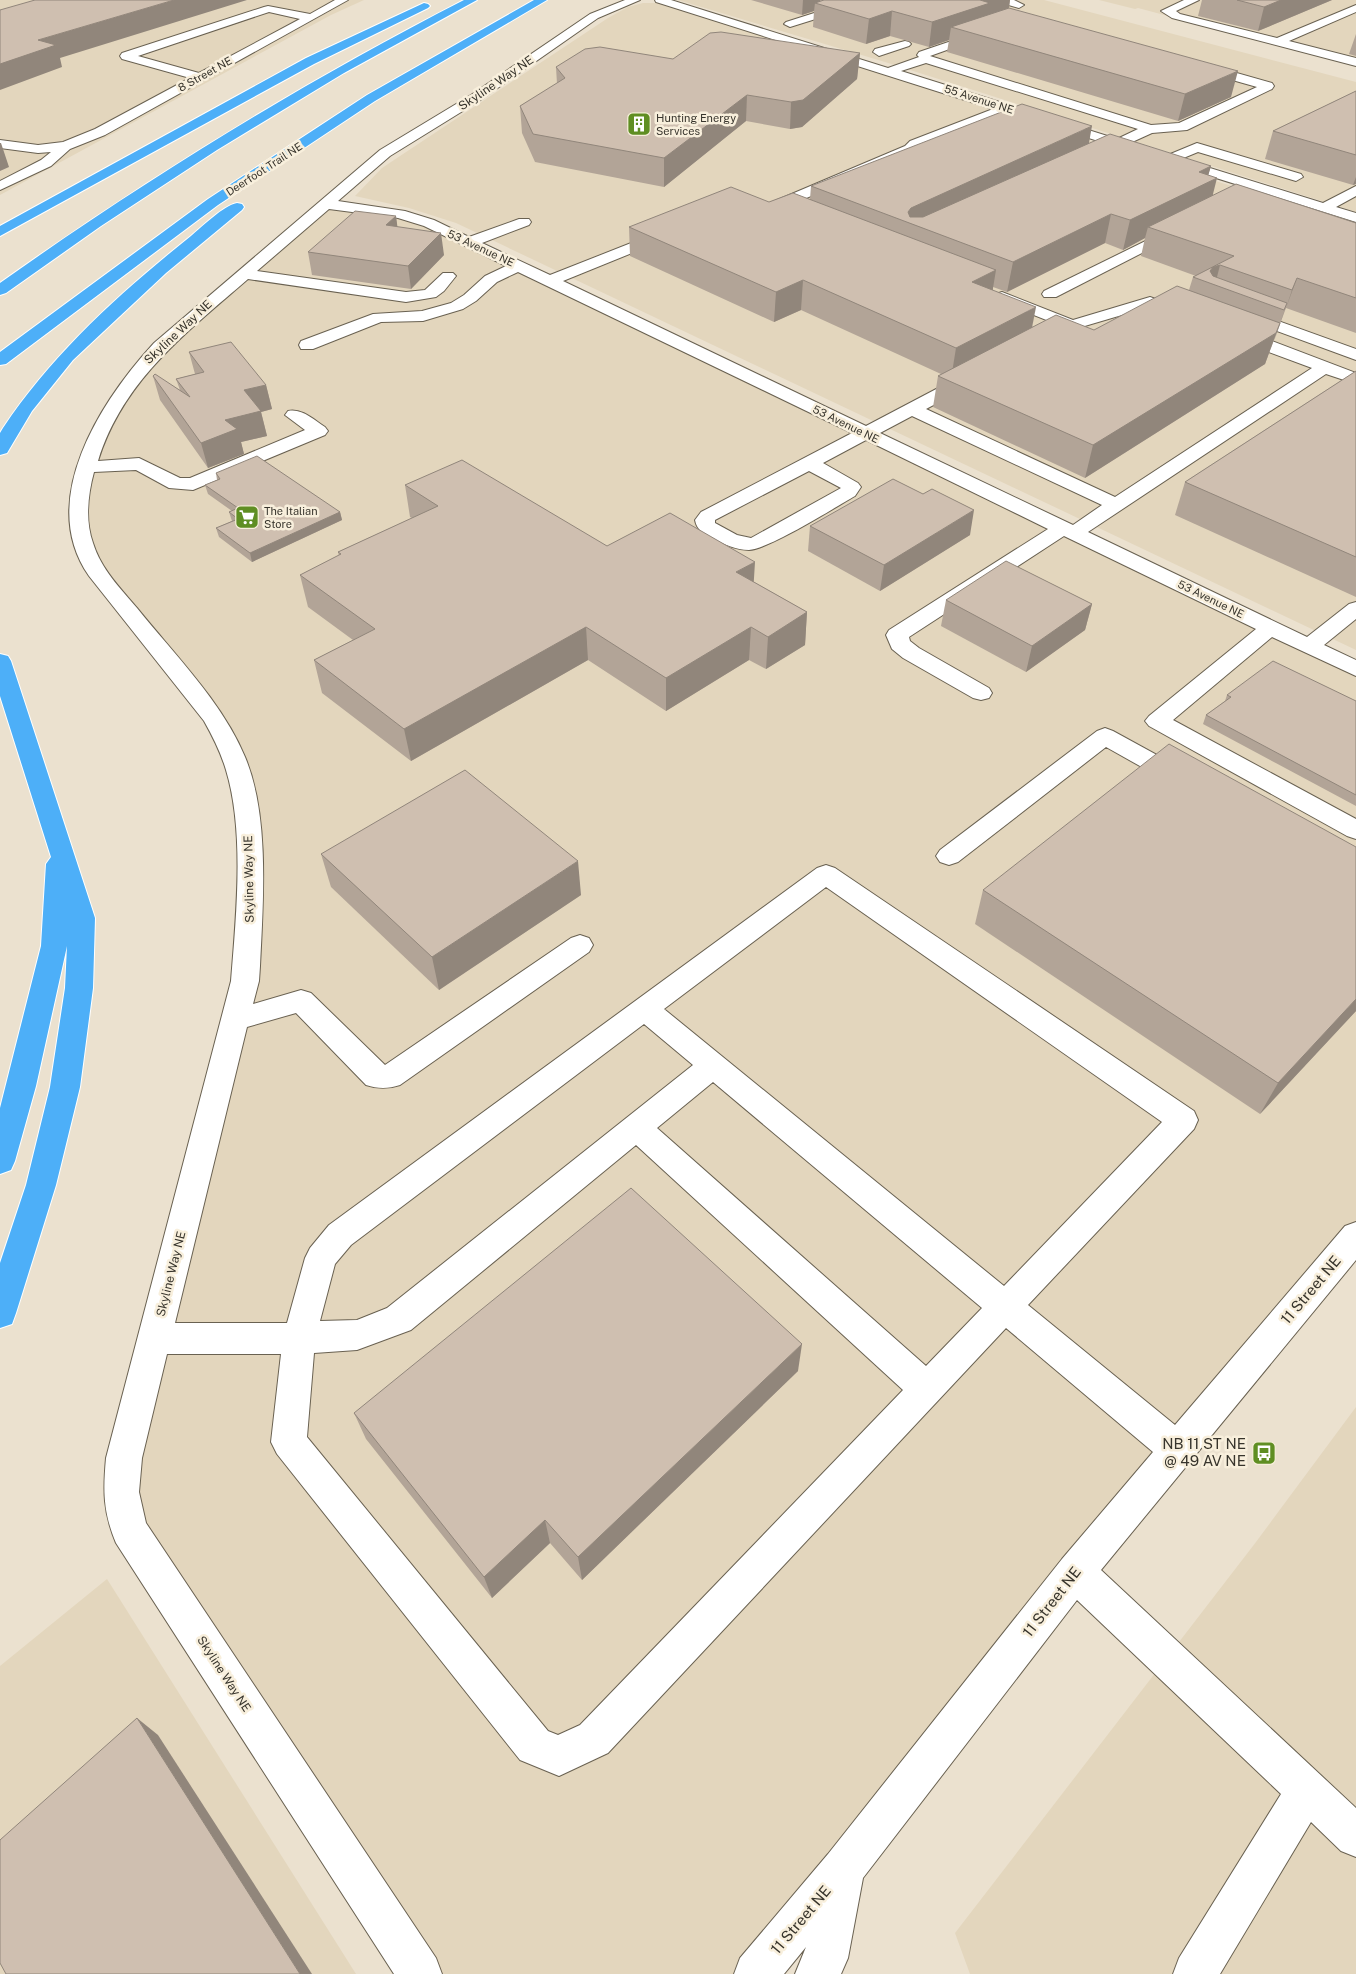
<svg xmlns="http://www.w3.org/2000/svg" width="1356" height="1974" font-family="'Public Sans',sans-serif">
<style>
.built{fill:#e3d6bd}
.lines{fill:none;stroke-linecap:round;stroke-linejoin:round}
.minor-casing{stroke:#696151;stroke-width:2}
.highway-casing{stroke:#fff;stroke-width:2}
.minor{fill:#fff;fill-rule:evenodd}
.highway{fill:#4daff8;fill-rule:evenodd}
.wall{fill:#b2a497;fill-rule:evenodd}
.shaded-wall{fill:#91867b}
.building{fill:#cfbfb0;stroke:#91867b}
.labels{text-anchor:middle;stroke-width:5;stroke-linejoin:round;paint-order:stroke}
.far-street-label{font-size:11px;fill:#37342c;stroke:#f8efdc}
.far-poi-label{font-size:11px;fill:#37342c;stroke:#f8efdc;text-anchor:start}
.street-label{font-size:12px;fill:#37342c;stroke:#f8efdc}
.near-street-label{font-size:15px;fill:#37342c;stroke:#f8efdc}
.near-poi-label{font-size:15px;fill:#37342c;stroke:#f8efdc;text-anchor:end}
</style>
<rect width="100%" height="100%" fill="#ebe1cf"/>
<g class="built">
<polygon points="0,0 364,0 331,15 0,195"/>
<polygon points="678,0 1044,0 1356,82 1356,212 885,62"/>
<polygon points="1099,0 1356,0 1356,66 1138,8 1135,9"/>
<polygon points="643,3 661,3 1356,226 1356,650 456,223 409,208 355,196 382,168 608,18 628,7"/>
<polygon points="327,204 400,214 1356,669 1356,1237 756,1974 419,1974 121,1492 249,929 231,748 83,546 84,474 136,374"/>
<polygon points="1356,1407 1356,1974 970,1974 955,1933 1256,1542"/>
<polygon points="107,1579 356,1974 0,1974 0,1666"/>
</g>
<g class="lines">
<g class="minor-casing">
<g id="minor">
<path d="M335 0H348L105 135 70 149 51 166 0 190V181L41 160 51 152 38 153 0 148V140L38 145 63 142 95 129 190 78 122 59 120 56 122 53 264 7 268 6 310 14ZM269 12 300 19 199 73 138 56Z"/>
<path d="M625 0H640L598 18 479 101 390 156 338 201 405 211 434 220 469 237 519 219H529L531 222 529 225 482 243 550 275 659 232H669L671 235 669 238 563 281 866 426 961 376 967 375 973 376 976 380 973 384 926 409 1115 497 1312 368 1231 338 1229 334 1231 330H1243L1356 373V384L1326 374 1088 532 1307 637 1349 604 1356 602V619L1324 645 1356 660V676L1272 637 1173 720 1356 819V839L1347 836 1149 726 1145 721 1149 716 1256 629 1064 536 909 637 910 641 919 648 989 688 992 693 989 698 981 700 973 698 903 658 892 649 886 635 889 630 1048 529 866 440 823 463 858 483 861 487 855 496C834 508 769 549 749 550 736 550 723 544 713 538 704 533 697 531 695 520L701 512 852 433 518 272 497 282 476 301 463 309 423 321 381 322 313 349H301L299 345 301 341 373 314 422 311 451 303 464 295 485 276 506 266 424 226 398 218 329 209 257 271 406 292 425 290 443 273H453L456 276 444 291 436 297 406 302 248 279C187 332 123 380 98 461L139 458 180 478H190L305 430 285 415 288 411C302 408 314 420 325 427L328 431 325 435 193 490 169 488 136 470 94 472C88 494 85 521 93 543 101 569 120 588 137 608 174 654 223 703 245 757 270 816 263 903 260 966L259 981 253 1004 301 990 311 993 385 1065 571 938 580 935 589 938 593 945 589 952 400 1085C388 1089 378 1089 366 1085L296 1013 247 1027 175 1323H287L305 1258 310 1248 329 1225 817 868 826 865 835 868 1194 1111 1198 1120 1194 1129 1028 1305 1175 1425 1345 1226 1356 1222V1260L1101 1570 1356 1808V1857L1341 1851 1311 1822 1220 1974H1173L1179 1958 1281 1794 1077 1600 863 1878 848 1958 841 1974H795L806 1947 784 1974H734L740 1958 828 1854 1062 1559 1153 1452 1006 1328 608 1753 559 1776 520 1760 277 1454 271 1442 281 1354H167L142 1458 139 1492 146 1523 436 1958 442 1974H394L116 1543C103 1512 103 1491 106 1458L231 981C236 917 245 832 226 770 221 753 213 737 204 721L89 576C36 500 101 401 154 343L380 150 471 95 590 14ZM912 416 1102 505 1073 525 880 433ZM809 471 841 488 751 538 737 535 715 523V520ZM826 887 1162 1122 1004 1286 664 1009ZM644 1024 693 1065 387 1308 357 1320 320 1321 335 1264 351 1245ZM713 1082 982 1308 926 1366 657 1128ZM636 1145 903 1390 580 1725 558 1735 548 1731 307 1437 314 1353 357 1350 411 1330Z"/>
<path d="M655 0H671L888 68 919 57 917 55 919 52 978 32H986L988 34 986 36 930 56 1151 125 1179 123 1257 87 1197 70 1195 67 1197 64H1205L1272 83 1274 86 1272 89 1187 130 1152 133 1130 143 1168 155 1197 143 1301 174 1303 177 1296 181 1198 152 1181 159 1323 203 1356 186V196L1336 207 1356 213V222L1006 112 920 147 915 152 778 210H768L766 207 768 204 905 146 910 141 993 109 656 2ZM926 63 1138 129 1117 139 901 71Z"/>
<polygon points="886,0 881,3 854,7 790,27 784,24 786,22 852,1"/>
<polygon points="997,0 1014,0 1024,5 1019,8 998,2"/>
<polygon points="1184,0 1199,0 1176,11 1180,14 1277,38 1356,5 1356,12 1289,41 1356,58 1356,66 1172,18 1161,11"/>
<polygon points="905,41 909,42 911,44 909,46 879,56 873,52 875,49"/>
<polygon points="1176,226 1181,227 1183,230 1181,233 1056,297 1044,297 1042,294 1044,291"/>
<polygon points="1002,292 1073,320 1150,297 1186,310 1188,313 1186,316 1174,316 1149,307 1078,328 1051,343 1039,343 1037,339 1039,335 1059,325 996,300 994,297 996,294"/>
<polygon points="1245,309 1356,349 1356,360 1239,317 1237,314 1239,311"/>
<polygon points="1105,728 1113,731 1188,772 1192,778 1188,784 1180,786 1172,784 1106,747 958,862 949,865 940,862 936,856 940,850 1097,731"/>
</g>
</g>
<g class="highway-casing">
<g id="highway">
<path d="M464 0H477L344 73 217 150 101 226 6 293 0 295V283C148 178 302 83 464 0Z"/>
<polygon points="534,0 547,0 375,101 218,205 6,364 0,365 0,352 208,199 367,95"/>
<polygon points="424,3 428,4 430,6 428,8 314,64 0,236 0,226 306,58"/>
<path d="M237 203 242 204 244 207 242 210 166 273 73 360 32 411 7 453 0 455V433L3 428C53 353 121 292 191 236 203 226 223 206 237 203Z"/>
<polygon points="0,654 8,656 11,661 95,918 93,988 80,1087 56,1185 16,1313 12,1324 0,1328 0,1263 26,1185 50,1087 65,988 67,946 36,1086 15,1161 11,1170 0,1174 0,1108 41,946 46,864 51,857 0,696"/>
</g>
</g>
<use href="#minor" class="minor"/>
<use href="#highway" class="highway"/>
</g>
<g class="wall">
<polygon points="751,0 1010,0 1009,8 1231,97 1178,121 947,52 949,40 929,47 890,36 866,44 813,27 814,11 802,15"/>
<polygon points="1202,0 1332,0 1258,31 1198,16"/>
<polygon points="1356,34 1356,56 1349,54"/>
<polygon points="860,53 857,79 802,127 790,129 746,121 664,187 535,162 522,133 520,106 557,84 556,67 673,59"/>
<polygon points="1356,91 1356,184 1353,185 1265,159 1273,131"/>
<path d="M1089 143 1211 166 1208 175 1213 195 1356 223V333L1286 308 1265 364 1085 478 933 407 938 376 941 374 801 310 774 322 630 256 629 227 769 202 810 199 811 186ZM1145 238 1141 256 1196 276 1193 277 1189 290 1094 330 1033 327 993 290V287L1007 292 1105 243 1123 250Z"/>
<polygon points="396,216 397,227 444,255 411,289 312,275 308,252"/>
<polygon points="189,352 266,385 272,409 261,412 267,436 241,442 244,454 208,468 160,400 153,376 180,390 176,379 195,374"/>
<polygon points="1356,371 1356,597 1175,515 1185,482"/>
<polygon points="216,473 340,512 342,520 252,562 219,537 216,528 232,521 229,512 232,511 208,494 205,485 217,480"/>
<polygon points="405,485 607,546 754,582 807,612 805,645 766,669 749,660 666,711 588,660 411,761 322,693 314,660 353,640 308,607 300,575 339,556 338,552 412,518 410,517"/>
<polygon points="810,526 970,535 880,591 808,551"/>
<polygon points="946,600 1092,604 1085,630 1026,672 941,626"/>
<polygon points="1227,695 1356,701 1356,806 1203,724 1206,715 1225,701"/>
<polygon points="321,854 581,895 439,990 331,887"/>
<polygon points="983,890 1356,1011 1260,1114 975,924"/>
<polygon points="798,1371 582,1580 550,1543 492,1598 366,1439 354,1413"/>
</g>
<g class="shaded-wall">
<polygon points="174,0 247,0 60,58 62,67 0,90 0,64 38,40"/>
<polygon points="803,0 820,0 820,4 815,3 814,11 802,15"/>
<polygon points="980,0 1010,0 1008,13 951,27 949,40 929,47 932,22"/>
<polygon points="1281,0 1332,0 1258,31 1264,7"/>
<polygon points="892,11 890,36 866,44 869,19"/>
<polygon points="860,53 857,79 802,127 790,129 791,102"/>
<polygon points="1238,71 1231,97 1178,121 1185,94"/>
<polygon points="747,95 746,121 664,187 664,158"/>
<polygon points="1092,126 1087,154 925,229 907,222 908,212 911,208"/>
<polygon points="0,143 1,143 9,167 0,171"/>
<polygon points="1211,166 1206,183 1217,178 1210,206 1148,227 1145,238 1123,250 1130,220 1199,172"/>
<polygon points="1356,177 1356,184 1353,185"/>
<polygon points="1111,214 1105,243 1007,292 1013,262"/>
<polygon points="396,216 399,239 386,225"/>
<polygon points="441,233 444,255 411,289 408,266"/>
<polygon points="1220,265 1215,285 1210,271 1213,267"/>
<polygon points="996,270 991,300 972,282"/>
<polygon points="1297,278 1286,308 1282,320 1292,290"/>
<polygon points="803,280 801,310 774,322 776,292"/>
<polygon points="1287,303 1277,333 1274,341"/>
<polygon points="1036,307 1030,338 951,379 956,348"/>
<polygon points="1280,323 1265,364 1085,478 1093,445"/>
<polygon points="266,385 272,409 261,412 267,436 241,442 244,454 208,468 201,443 225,420 244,390"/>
<polygon points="974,510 970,535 880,591 884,565"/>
<polygon points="340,512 342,520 252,562 250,553"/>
<polygon points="755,562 753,594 736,572"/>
<polygon points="1092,604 1085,630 1026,672 1032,646"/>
<polygon points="807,612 805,645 766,669 768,637"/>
<polygon points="586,627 588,660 411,761 404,729"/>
<polygon points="751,627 749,660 666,711 666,678"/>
<polygon points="578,861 581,895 439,990 432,957"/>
<polygon points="1356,999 1356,1011 1260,1114 1278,1083"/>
<polygon points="802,1344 798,1371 582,1580 578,1557"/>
<polygon points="545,1520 550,1543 492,1598 484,1577"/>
<polygon points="137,1718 158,1735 312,1974 300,1974"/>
</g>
<g class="building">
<polygon points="35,0 174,0 38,40 56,45 0,64 0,10"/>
<polygon points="824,0 980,0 990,3 932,22 892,11 869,19 815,3"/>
<polygon points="1237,0 1281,0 1264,7"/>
<polygon points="1009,8 1238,71 1185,94 951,27"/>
<polygon points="721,32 860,53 803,100 791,102 747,95 664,158 533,134 520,106 565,78 556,67 585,49 600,47 673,59 710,33"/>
<polygon points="1356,91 1356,155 1273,131"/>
<polygon points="1022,104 1092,126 911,208 908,212 910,217 923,217 1110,134 1211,166 1199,172 1217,178 1130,220 1111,214 1013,262 811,186"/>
<polygon points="1236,184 1356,223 1356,298 1297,278 1292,290 1220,265 1213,267 1210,271 1213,276 1287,303 1284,310 1193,277 1234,256 1148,227"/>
<polygon points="731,187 769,202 793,193 996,270 972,282 1036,307 956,348 803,280 776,292 629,227"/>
<polygon points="355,211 396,216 386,225 441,233 408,266 308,252"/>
<polygon points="1177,286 1280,323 1276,333 1093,445 938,376 1056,315 1094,330"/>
<polygon points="231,342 266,385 244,390 261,411 225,420 237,429 201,443 153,376 155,374 190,397 176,379 204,372 189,352"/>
<polygon points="1356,371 1356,557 1185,482"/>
<polygon points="257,456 340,512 250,553 216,528 238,519 229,512 238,508 205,485 220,479 216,473"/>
<polygon points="462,460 607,546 670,513 755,562 736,572 807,612 768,637 751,627 666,678 586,627 404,729 314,660 375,629 300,575 341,554 338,552 438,506 405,485"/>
<polygon points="893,479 923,494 932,489 974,510 884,565 810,526"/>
<polygon points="1006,561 1092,604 1032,646 946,600"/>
<polygon points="1273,661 1356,701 1356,795 1206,715 1231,697 1227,695"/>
<polygon points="1169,744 1356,847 1356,999 1278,1083 983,890"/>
<polygon points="465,770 578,861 432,957 321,854"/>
<polygon points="631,1188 802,1344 578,1557 545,1520 484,1577 354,1413"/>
<polygon points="137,1718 300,1974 6,1974 0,1963 0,1840"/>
</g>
<defs>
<g id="building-square" transform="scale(1.25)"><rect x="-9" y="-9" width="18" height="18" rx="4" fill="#5f8e23" stroke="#f8efdc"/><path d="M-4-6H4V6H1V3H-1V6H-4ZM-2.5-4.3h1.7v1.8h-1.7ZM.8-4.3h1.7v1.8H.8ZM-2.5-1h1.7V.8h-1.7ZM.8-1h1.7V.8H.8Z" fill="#fff"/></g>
<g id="supermarket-square" transform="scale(1.25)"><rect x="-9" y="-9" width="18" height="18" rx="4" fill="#5f8e23" stroke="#f8efdc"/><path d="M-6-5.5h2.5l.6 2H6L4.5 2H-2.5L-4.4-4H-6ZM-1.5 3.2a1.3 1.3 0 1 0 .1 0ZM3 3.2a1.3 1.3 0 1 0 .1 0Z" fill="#fff"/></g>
<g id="bus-square" transform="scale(1.25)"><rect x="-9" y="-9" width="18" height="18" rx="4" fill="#5f8e23" stroke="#f8efdc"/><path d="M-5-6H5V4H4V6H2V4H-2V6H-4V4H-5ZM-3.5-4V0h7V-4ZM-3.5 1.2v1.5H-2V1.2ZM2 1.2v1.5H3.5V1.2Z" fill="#fff"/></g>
</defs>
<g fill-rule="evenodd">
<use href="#building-square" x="639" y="124"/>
<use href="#supermarket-square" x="247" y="517"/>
<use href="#bus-square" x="1264" y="1453"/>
</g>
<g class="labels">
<g class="far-street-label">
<text transform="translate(205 74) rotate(-29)" y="4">8 Street NE</text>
<text transform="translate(979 99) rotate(18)" y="4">55 Avenue NE</text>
<text transform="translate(264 169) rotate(-33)" y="4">Deerfoot Trail NE</text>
<text transform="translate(481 248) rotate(25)" y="4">53 Avenue NE</text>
<text transform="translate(846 424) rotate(26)" y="4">53 Avenue NE</text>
<text transform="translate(1211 599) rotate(26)" y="4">53 Avenue NE</text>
</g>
<g class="far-poi-label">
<text x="656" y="122">Hunting Energy<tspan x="656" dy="13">Services</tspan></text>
<text x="264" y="515">The Italian<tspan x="264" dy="13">Store</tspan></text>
</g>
<g class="street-label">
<text transform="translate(496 83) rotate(-34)" y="4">Skyline Way NE</text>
<text transform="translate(178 332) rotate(-43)" y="4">Skyline Way NE</text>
<text transform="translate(249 879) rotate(-91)" y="4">Skyline Way NE</text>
<text transform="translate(171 1274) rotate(-76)" y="4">Skyline Way NE</text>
<text transform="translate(224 1674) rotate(57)" y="4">Skyline Way NE</text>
</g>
<g class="near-street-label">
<text transform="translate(1311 1290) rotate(-50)" y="5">11 Street NE</text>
<text transform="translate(1052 1602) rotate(-52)" y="5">11 Street NE</text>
<text transform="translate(801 1920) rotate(-50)" y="5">11 Street NE</text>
</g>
<g class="near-poi-label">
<text x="1246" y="1449">NB 11 ST NE<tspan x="1246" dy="17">@ 49 AV NE</tspan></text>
</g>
</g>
</svg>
